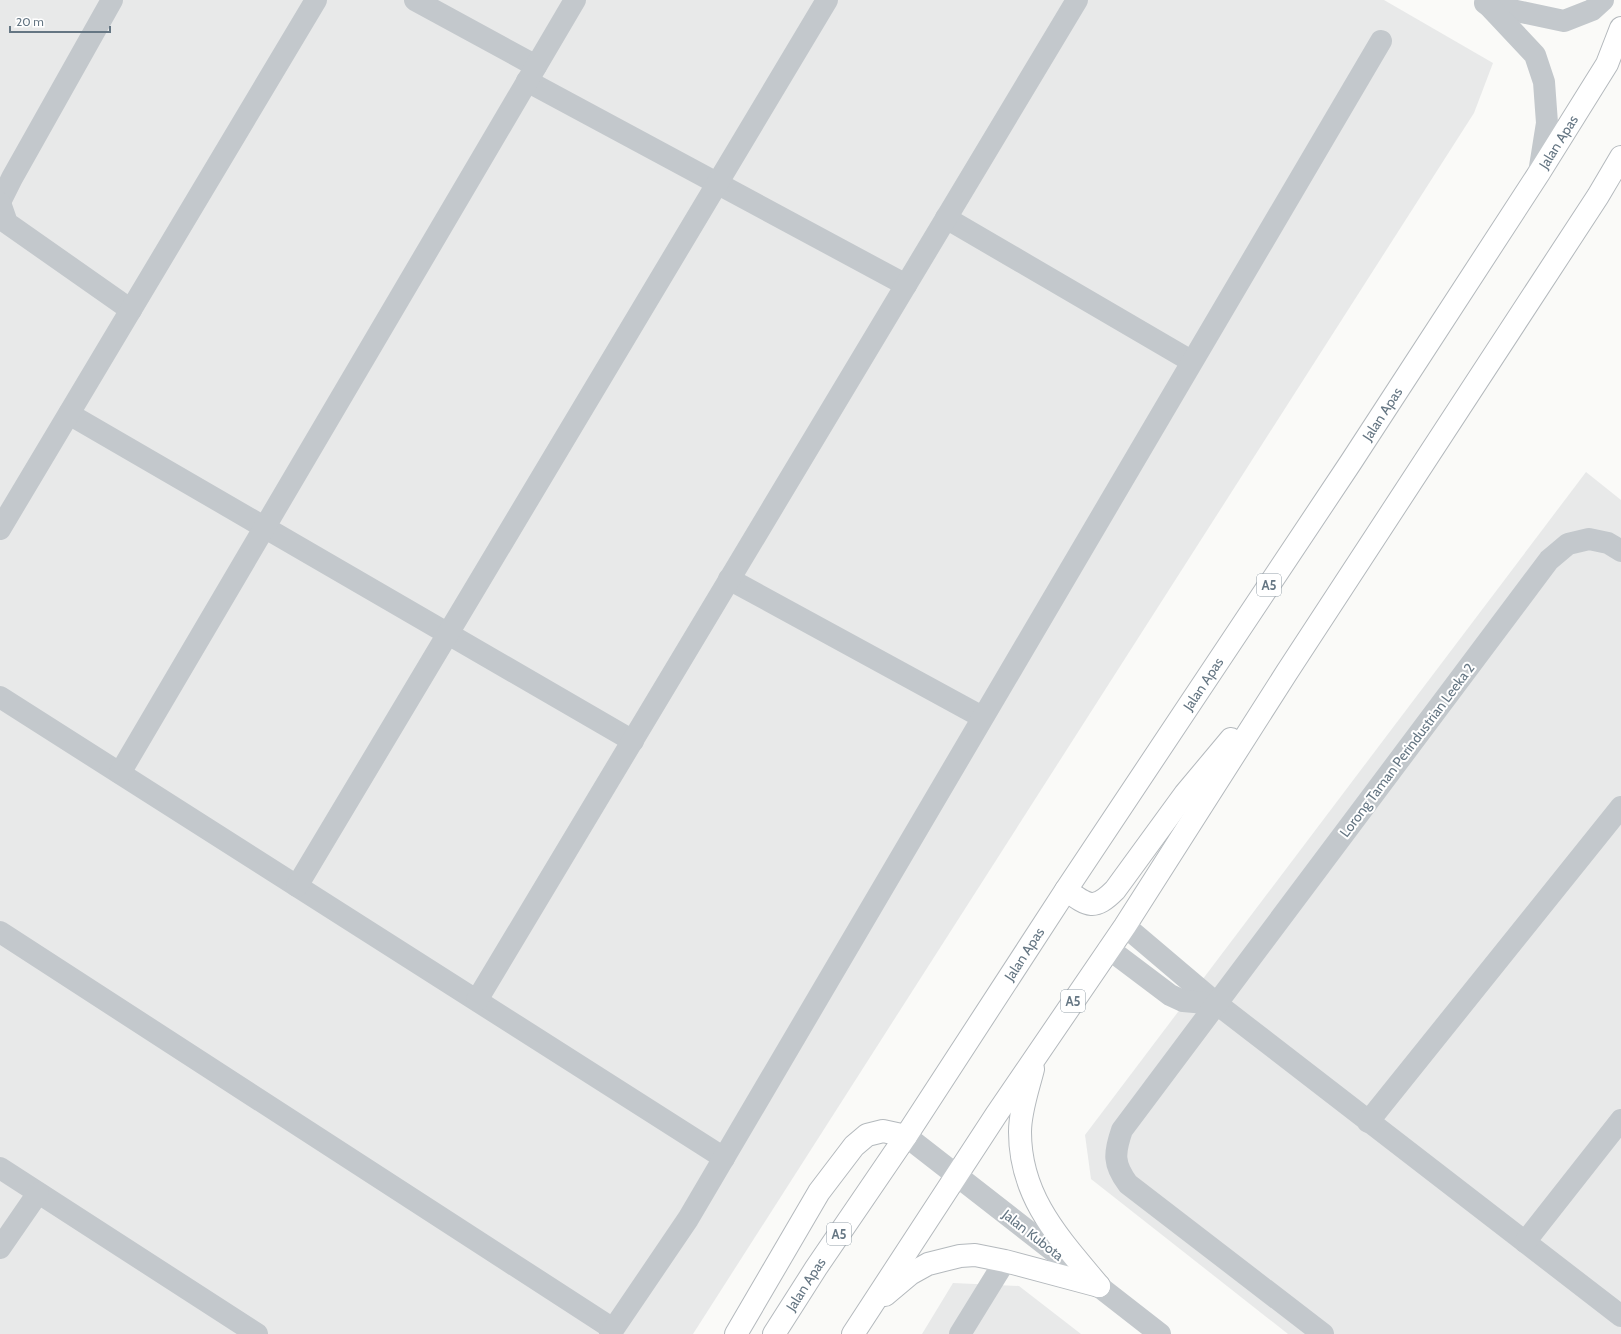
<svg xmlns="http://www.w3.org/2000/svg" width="1621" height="1334" font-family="Cabin,sans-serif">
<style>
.built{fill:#e8e9e9}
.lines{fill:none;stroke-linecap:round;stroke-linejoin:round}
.highway-casing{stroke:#b4b9bd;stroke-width:24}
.minor{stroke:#c3c8cc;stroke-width:22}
.highway{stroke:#fff;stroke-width:22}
.labels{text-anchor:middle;stroke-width:4;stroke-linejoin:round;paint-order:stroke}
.shield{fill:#fff;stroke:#939fa8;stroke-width:1}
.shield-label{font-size:13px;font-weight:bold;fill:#657683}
.street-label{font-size:14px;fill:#657683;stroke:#fff}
</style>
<rect width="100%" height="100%" fill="#fafaf8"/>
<g class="built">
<polygon points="0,0 1384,0 1493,63 1474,113 693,1334 0,1334"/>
<polygon points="1586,472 1621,500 1621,1334 1288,1334 1091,1179 1085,1135"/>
<polygon points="953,1283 1019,1286 1081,1334 922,1334"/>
</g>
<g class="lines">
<g class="highway-casing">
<g id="highway">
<path d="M1066 890C1088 906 1094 911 1115 890L1185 794 1231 739"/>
<path d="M1033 1069C1028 1089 1020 1111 1020 1132 1020 1198 1060 1239 1099 1286"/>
<polyline points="885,1295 910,1274 928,1264 960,1256 975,1255 1005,1261 1099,1286"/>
<polyline points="736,1334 819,1192 854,1146 867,1135 883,1131 906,1136"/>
<path id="s1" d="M774 1334 816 1268 906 1136 1066 890 1351 462 1539 173 1607 64 1621 28"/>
<polyline points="853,1334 996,1115 1125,926 1287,672 1598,196 1621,157"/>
</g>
</g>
<g class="minor">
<polyline points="415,0 536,66"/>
<polyline points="1485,3 1488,5 1564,21 1592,10 1603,0"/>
<polyline points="1488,5 1535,55 1544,82 1547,123 1539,173"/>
<polyline points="527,81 906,285"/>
<polyline points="0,202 12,178 112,0"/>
<polyline points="0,203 7,223 131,310"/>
<polyline points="946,218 1191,361"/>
<polyline points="69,414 633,741"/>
<polyline points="0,529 316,0"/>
<polyline points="729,579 982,717"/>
<polyline points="0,697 724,1158"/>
<polyline points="120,773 575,0"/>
<polyline points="297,886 827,0"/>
<polyline points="1125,926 1217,1004 1621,1316"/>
<polyline points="0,932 613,1329"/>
<polyline points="1109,949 1170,995 1183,1001 1217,1004"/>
<polyline points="477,1000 1077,0"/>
<polyline points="1368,1122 1621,807"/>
<polyline points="906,1136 1160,1334"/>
<polyline points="0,1168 257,1334"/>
<polyline points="1525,1242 1621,1120"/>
<polyline points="0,1248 38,1193"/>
<polyline points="610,1334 688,1219 1381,41"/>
<polyline points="960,1334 1005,1261"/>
<path d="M1323 1334 1128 1184C1113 1164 1114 1153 1122 1130L1549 560 1568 544 1589 539 1608 543 1621 551"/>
</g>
<use href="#highway" class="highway"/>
</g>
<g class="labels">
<g class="shield">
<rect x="1257" y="574" width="24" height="22" rx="3"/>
<rect x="1061" y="990" width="24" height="22" rx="3"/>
<rect x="827" y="1223" width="24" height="22" rx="3"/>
</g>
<g class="shield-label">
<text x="1269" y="590">A5</text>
<text x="1073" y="1006">A5</text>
<text x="839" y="1239">A5</text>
</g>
<g class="street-label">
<text dy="5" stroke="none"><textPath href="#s1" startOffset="1427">Jalan Apas</textPath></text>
<text dy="5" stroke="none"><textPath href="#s1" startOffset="1103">Jalan Apas</textPath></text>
<text dy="5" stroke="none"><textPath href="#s1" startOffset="779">Jalan Apas</textPath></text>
<text transform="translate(1407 750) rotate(-53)" y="5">Lorong Taman Perindustrian Leeka 2</text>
<text dy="5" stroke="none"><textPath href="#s1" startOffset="455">Jalan Apas</textPath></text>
<text transform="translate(1033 1235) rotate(38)" y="5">Jalan Kubota</text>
<text dy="5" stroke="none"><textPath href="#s1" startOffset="59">Jalan Apas</textPath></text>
</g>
</g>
<path d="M10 26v6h100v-6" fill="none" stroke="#657683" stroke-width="2"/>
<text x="16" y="26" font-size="12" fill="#657683" stroke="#ffffff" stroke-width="3" paint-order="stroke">20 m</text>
</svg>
